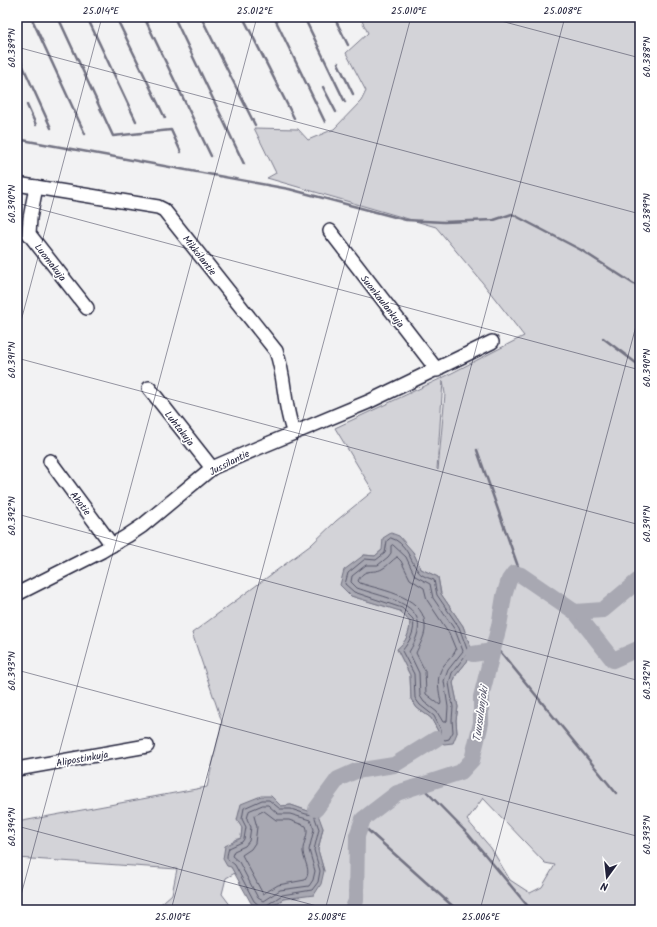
<svg xmlns="http://www.w3.org/2000/svg" width="657" height="927" font-family="Kalam,sans-serif">
<style>
.green{fill:#d3d3d8;stroke:#7a7a8a;fill-rule:evenodd}
.water{fill:#a8a8b2;stroke:#727282}
.lines{fill:none;stroke-linecap:round;stroke-linejoin:round}
.shore{stroke:#58586b;stroke-width:1}
.stream{stroke:#727282;stroke-width:2.5}
.river{stroke:#a8a8b2;stroke-width:16}
.minor-casing{stroke:#22223b;stroke-width:16}
.minor{stroke:#fff;stroke-width:13}
.ticks{fill:none;stroke:#22223b;stroke-width:1;stroke-opacity:0.45}
.labels{text-anchor:middle;stroke-width:3.5;stroke-linejoin:round;paint-order:stroke}
.street-label{font-size:10px;fill:#22223b;stroke:#fff}
.water-label{font-size:11px;font-style:italic;fill:#58586b;stroke:#fff}
.neatline{fill:none;stroke:#22223b;stroke-width:1.5}
.ticks-label{font-size:10px;text-anchor:middle;fill:#22223b}
</style>
<rect width="100%" height="100%" fill="#f2f2f3"/>
<filter id="ink" filterUnits="userSpaceOnUse"><feTurbulence type="fractalNoise" baseFrequency=".025" numOctaves="2"/><feDisplacementMap in="SourceGraphic" scale="8" xChannelSelector="R" yChannelSelector="G"/><feConvolveMatrix kernelMatrix="1 2 1 2 8 2 1 2 1" color-interpolation-filters="sRGB"/></filter>
<g filter="url(#ink)">
<path class="green" d="M360 17H640V910H267L283 899 297 896 324 871 318 850 323 828 308 811 291 805 281 806 242 828 241 838 234 840 231 867 235 873 226 878 222 894 234 910H154L172 894 177 869 17 858V822L207 787 222 722 192 633 311 545 336 521 373 491 335 428 444 377 524 336 482 282 436 227 267 178 276 173 254 128 298 129 308 140 334 129 361 101 366 91 346 53 368 33ZM443 381 445 394 438 470 437 469ZM382 550 413 552 421 569 438 577 441 594 463 626 473 654 456 675 453 683 458 707 456 720 457 733 438 731 431 718 417 708 411 699 410 675 397 649C406 642 410 633 410 622L401 611 351 596 364 555 375 556ZM483 798 545 863 555 865 542 887 530 893 510 880 491 848 467 820Z"/>
<g class="water">
<path d="M391 533 399 536 413 552 421 569 438 577 441 594 463 626 473 654 456 675 453 683 458 707 456 720 457 733 453 743 444 744 436 739 438 731 431 718 417 708 411 699 410 675 397 649C406 642 410 633 410 622L400 611 351 596 340 585 344 570 364 555 375 556 382 550 383 538Z"/>
<polygon points="261,796 271,796 281,806 291,805 308,811 316,809 323,828 318,850 324,871 321,884 314,895 283,899 267,910 258,910 251,903 231,867 227,866 223,859 225,846 241,838 242,828 237,820 241,804"/>
</g>
<g class="lines">
<g class="shore">
<path d="M391 538C406 542 410 560 418 571 421 576 429 578 434 580L437 595 459 627 468 652 452 673 449 683 453 707 452 720 453 732 449 739 445 740 441 738V730L434 716 420 705 415 698 414 674 402 651C409 642 416 631 413 619L402 608 354 592 345 584 348 573 365 559 376 560 385 553 387 541Z"/>
<path d="M393 545 406 557 415 576 430 584 433 598 455 630 463 651 448 670 444 681 448 707 447 721 445 722H443L437 712 424 702 420 696 419 673 409 652C439 604 391 600 357 588L351 582 352 576 366 565H378L388 557 391 553V546Z"/>
<path d="M397 557 401 561 410 579 424 588 427 600 449 633 456 650C453 656 448 660 444 665 435 677 439 690 441 703L440 705 426 694 425 671 416 653C419 646 424 638 425 630 428 596 383 591 360 583L358 581C364 567 373 574 382 569 388 566 392 560 397 557Z"/>
<polygon points="263,805 268,805 278,814 290,814 310,820 314,829 309,850 315,871 313,880 309,886 280,890 263,901 258,898 239,862 232,856 234,851 245,846 249,841 251,827 247,819 249,811"/>
<path d="M264 811 276 820H289L306 826C310 834 302 843 303 852 304 862 312 871 305 880L278 885 263 894 242 855 251 849 255 843 257 827 254 816Z"/>
<path d="M260 910V906L254 901 235 865C227 858 225 861 229 848L242 842 244 839 246 827 242 819 244 808 262 800H269L280 809H291L306 814 314 815 319 829 314 850 320 871 318 882 312 890 282 895 267 905 265 910"/>
</g>
<g class="stream">
<polyline points="31,17 85,134"/>
<polyline points="58,17 113,136 171,130 181,152"/>
<polyline points="87,17 136,121"/>
<polyline points="116,17 165,118"/>
<polyline points="144,17 211,156"/>
<polyline points="174,17 244,164"/>
<polyline points="201,17 255,125"/>
<polyline points="243,17 294,118"/>
<polyline points="274,17 325,122"/>
<polyline points="304,17 345,102"/>
<polyline points="334,17 348,45"/>
<polyline points="17,53 51,128"/>
<polyline points="338,63 353,94"/>
<polyline points="323,87 336,112"/>
<polyline points="27,105 36,125"/>
<polyline points="17,117 20,124"/>
<polyline points="17,139 289,189 406,220 444,222 494,220 512,214 581,250 640,288"/>
<polyline points="603,338 640,366"/>
<polyline points="477,450 521,575"/>
<polyline points="494,644 616,793"/>
<polyline points="421,786 468,834 531,910"/>
<polyline points="361,824 457,910"/>
</g>
<g class="river">
<polyline points="575,612 613,660 640,648"/>
<polyline points="473,654 492,651"/>
<polyline points="316,809 338,779 356,771 394,765 436,739"/>
<polyline points="352,910 356,901 357,836 363,819 397,793 461,772 472,760 481,723 481,697 499,626 504,596 509,580 514,573 521,575 575,612 603,610 640,579"/>
</g>
<g class="minor-casing">
<g id="minor">
<path d="M17 184 158 207 164 210 276 351C286 378 283 407 294 433"/>
<polyline points="36,187 30,218 29,234 87,308"/>
<polyline points="330,231 437,370"/>
<polyline points="149,388 212,468"/>
<polyline points="50,461 112,545"/>
<polyline points="17,594 102,551 127,536 142,526 212,468 258,448 368,402 492,342"/>
<polyline points="17,769 147,746"/>
</g>
</g>
<use href="#minor" class="minor"/>
</g>
</g>
<path class="ticks" d="M486 17 640 58M17 47 640 214M17 203 640 370M17 336 102 17M17 358 640 525M17 514 640 681M17 670 640 837M17 826 332 910M17 910 257 17M171 910 411 17M325 910 565 17M480 910 640 311M634 910 640 886"/>
<g class="labels">
<g class="street-label">
<text transform="translate(200 255) rotate(52)" y="4">Mikkolantie</text>
<text transform="translate(51 262) rotate(52)" y="4">Luomakuja</text>
<text transform="translate(383 301) rotate(52)" y="4">Suonkaulankuja</text>
<text transform="translate(180 428) rotate(52)" y="4">Luhtakuja</text>
<text transform="translate(229 462) rotate(-27)" y="4">Jussilantie</text>
<text transform="translate(81 503) rotate(53)" y="4">Ahotie</text>
<text transform="translate(82 758) rotate(-10)" y="4">Alipostinkuja</text>
</g>
<g class="water-label">
<text transform="translate(480 714) rotate(-82)" y="4">Tuusulanjoki</text>
</g>
</g>
<rect width="657" height="927" fill="none" stroke="#fff" stroke-width="44"/>
<g transform="translate(607 877) rotate(195)" stroke="#ffffff" stroke-width="3" paint-order="stroke">
<path d="M0-3L7 15L0 10L-7 15Z" fill="#22223b"/>
<text y="-6" font-size="11" font-weight="bold" text-anchor="middle" fill="#22223b">N</text>
</g>
<rect x="22" y="22" width="613" height="883" class="neatline"/>
<g class="ticks-label">
<text x="101" y="14">25.014°E</text>
<text x="255" y="14">25.012°E</text>
<text x="409" y="14">25.010°E</text>
<text x="563" y="14">25.008°E</text>
<text transform="translate(11 48) rotate(-90)" y="4">60.389°N</text>
<text transform="translate(646 57) rotate(-90)" y="4">60.388°N</text>
<text transform="translate(11 204) rotate(-90)" y="4">60.390°N</text>
<text transform="translate(646 213) rotate(-90)" y="4">60.389°N</text>
<text transform="translate(11 360) rotate(-90)" y="4">60.391°N</text>
<text transform="translate(646 368) rotate(-90)" y="4">60.390°N</text>
<text transform="translate(11 516) rotate(-90)" y="4">60.392°N</text>
<text transform="translate(646 524) rotate(-90)" y="4">60.391°N</text>
<text transform="translate(11 671) rotate(-90)" y="4">60.393°N</text>
<text transform="translate(646 680) rotate(-90)" y="4">60.392°N</text>
<text transform="translate(11 827) rotate(-90)" y="4">60.394°N</text>
<text transform="translate(646 835) rotate(-90)" y="4">60.393°N</text>
<text x="173" y="920">25.010°E</text>
<text x="327" y="920">25.008°E</text>
<text x="481" y="920">25.006°E</text>
</g>
</svg>
